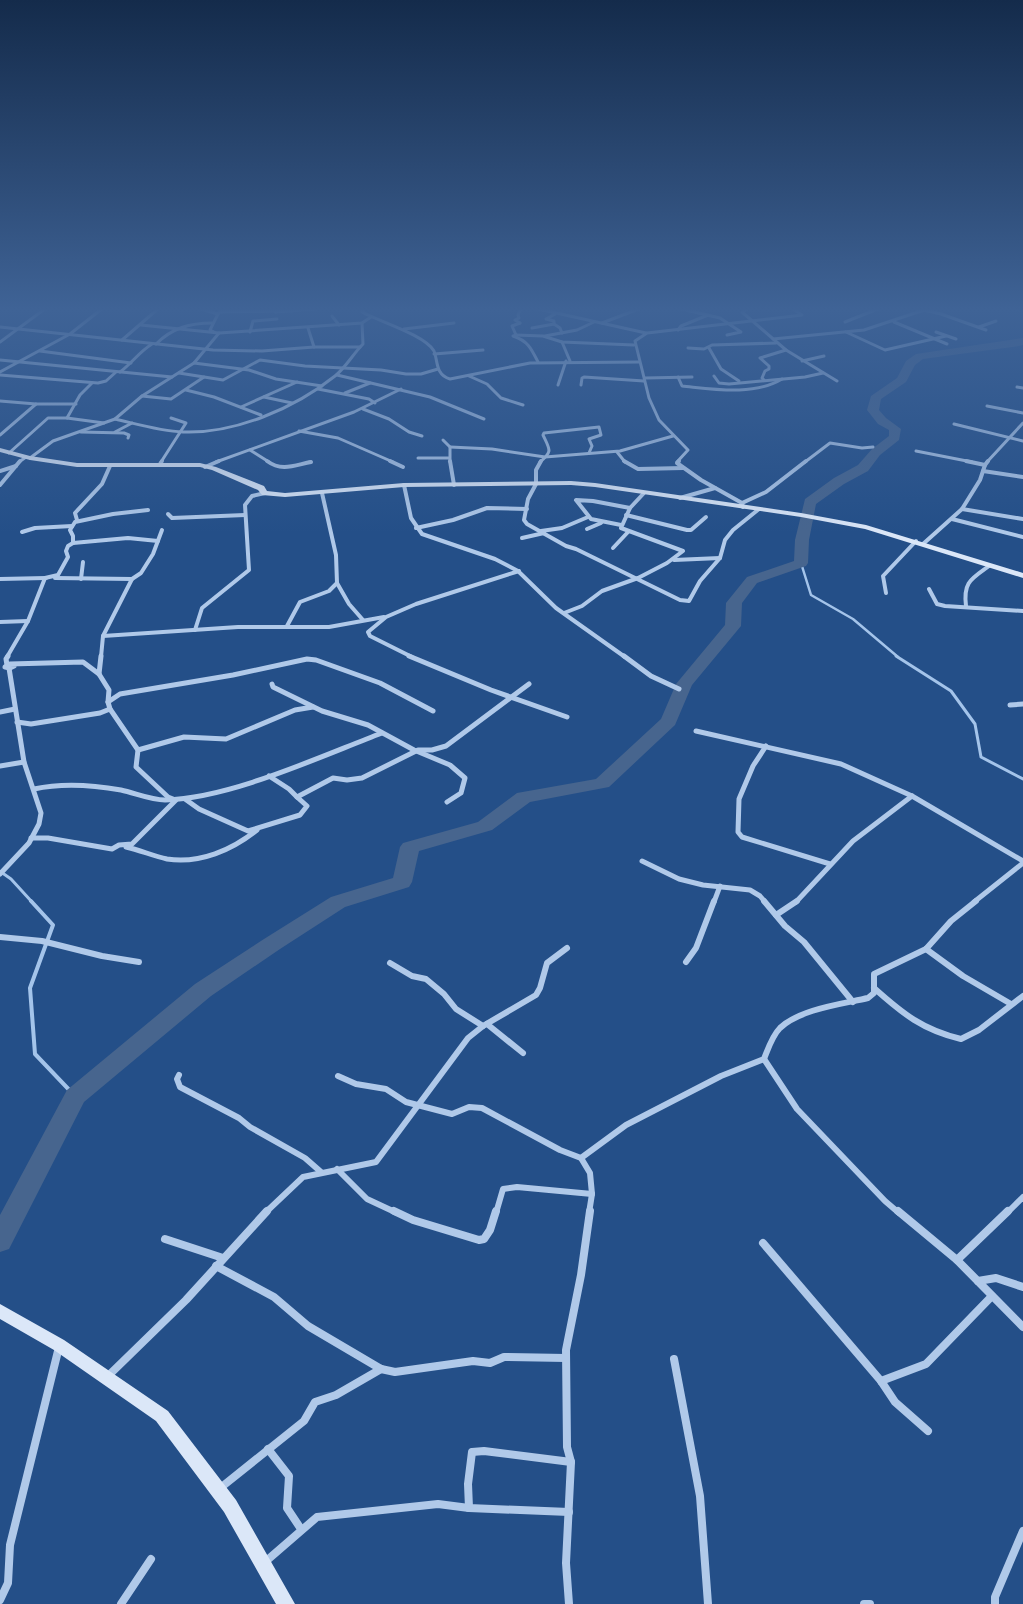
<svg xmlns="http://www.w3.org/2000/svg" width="1023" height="1604" font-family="'DM Sans',sans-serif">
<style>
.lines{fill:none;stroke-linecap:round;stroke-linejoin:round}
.stream-far2{stroke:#a4c4ea;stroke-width:2.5}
.stream-far1{stroke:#a4c4ea;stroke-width:3}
.stream{stroke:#a4c4ea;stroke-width:4}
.river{fill:#47658e;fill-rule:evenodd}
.street-far4{stroke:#b0c9e9;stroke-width:3}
.street-far3{stroke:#b0c9e9;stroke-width:4}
.street-far2{stroke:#b0c9e9;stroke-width:5}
.street-far1{stroke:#b0c9e9;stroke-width:6}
.street{stroke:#b0c9e9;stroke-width:8}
.secondary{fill:#dbe7f8;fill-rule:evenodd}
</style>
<rect width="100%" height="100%" fill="#244f88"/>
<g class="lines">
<polyline class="stream-far2" points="801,563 811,595 853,619 898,657"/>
<g class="stream-far1">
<polyline points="896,656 951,691 975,724 981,757 1023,779"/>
<polyline points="1,872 11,879 32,902"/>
</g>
<polyline class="stream" points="31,901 53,925 30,988 35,1054 75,1096"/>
<polygon class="river" points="1023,338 1023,345 1019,346 923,359 915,365 906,382 881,399 879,410 886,418 901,429 899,440 880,455 868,471 844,484 816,504 809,540 808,563 806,566 757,583 742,603 741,626 692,685 675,725 609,787 530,802 492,830 419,851 412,882 409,887 345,907 280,949 211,996 84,1102 9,1249 0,1252 0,1215 67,1090 195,984 264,939 331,897 393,878 400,847 403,843 478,822 517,793 596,779 661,719 676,684 725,625 726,603 747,577 794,561 795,540 805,499 834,478 858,465 872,449 889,436 889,430 878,424 867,410 871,396 897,378 906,361 916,354"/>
<g class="street-far4">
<polyline points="198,308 218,314"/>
<path d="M364 308 362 312C378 321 425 335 434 351 438 360 435 375 450 379L530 363 639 362"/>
<polyline points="534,308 646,333"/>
<polyline points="677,308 720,318 741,332 727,335"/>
<polyline points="745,308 746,310 742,312 786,350 837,381"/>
<polyline points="915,308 941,314 986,330"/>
<polyline points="219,312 276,311"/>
<polyline points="275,312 315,309"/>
<polyline points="555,314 546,319 554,321 554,324 560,328 562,333"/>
<polyline points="332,316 339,325"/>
<polyline points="845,322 880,308"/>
<polyline points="894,322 947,344"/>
<path d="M520 323 512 326 516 335 513 336C528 341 531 348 538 362"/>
<polyline points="520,323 515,320 519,318 518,315 521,308"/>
<polyline points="602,323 641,308"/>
<polyline points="141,325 219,333 362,323 371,317"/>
<polyline points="0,327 213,350 262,351 314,347 360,347"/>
<polyline points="979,327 996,321"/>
<polyline points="308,328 314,347"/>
<polyline points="532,328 554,324"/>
<polyline points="404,329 454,323"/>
<polyline points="678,330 681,326 708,315"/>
<polyline points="214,332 210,330 221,308"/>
<polyline points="250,332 253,321 277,319"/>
<polyline points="846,332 885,350 946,336"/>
<polyline points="936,332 956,339"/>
<polyline points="516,335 543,336 562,342 634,345"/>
<polyline points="545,336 577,330 594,322"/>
<polyline points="773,339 864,330 924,310"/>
<polyline points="122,340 159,308"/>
<polyline points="0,342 46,308"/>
<polyline points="562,342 570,361"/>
<path d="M156 344C172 328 190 323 212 323"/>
<polyline points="688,348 704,349 712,345 776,343"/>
<polyline points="709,348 721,369 739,381"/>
<polyline points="40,351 131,363"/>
<polyline points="434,354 483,350"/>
<polyline points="0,360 172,377"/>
<polyline points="802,361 824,356"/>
<polyline points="194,363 249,370 276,379 322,386"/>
<polyline points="0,372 70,334 103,308"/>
<path d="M120 372C132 363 139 352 152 344"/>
<polyline points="179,373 223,380 260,360 305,366 381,370 406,374 421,374 438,369"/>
<polyline points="0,375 98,383 106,381 116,372"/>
<polyline points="337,375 430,397 484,419"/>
<polyline points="469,376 487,384 501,398 523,405"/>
<polyline points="714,376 719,383 729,384 805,377 823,373"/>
<path d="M678 377 682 386C713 389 754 396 782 379"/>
<polyline points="645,378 692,377"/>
<polyline points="764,380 762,378 765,371 769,369 769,366 760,358 786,350"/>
<polyline points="558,385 566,361"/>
<polyline points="581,385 582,378 584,377 644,381"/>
<polyline points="1017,387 1023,388"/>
<polyline points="318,389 369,399 375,403"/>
<polyline points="186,390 214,397 261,415"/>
<polyline points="345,393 370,383"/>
<polyline points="142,396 171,399 204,377"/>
<polyline points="264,397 292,403"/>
<polyline points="0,401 36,404 76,404"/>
<polyline points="987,406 1023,413"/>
<polyline points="241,407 297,382"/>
<polyline points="363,409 389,419 409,432 422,436"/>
<polyline points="67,418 80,395 92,383"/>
<path d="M115 419C137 424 160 431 183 432 235 434 295 408 335 376 346 367 353 354 363 344L362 323"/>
<polyline points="954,424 1023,441"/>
<polyline points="299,431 338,438 393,462"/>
<polyline points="81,432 124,433 129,435 128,438"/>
<polyline points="115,432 132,423"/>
<polyline points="0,435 36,404"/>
<polyline points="443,440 450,447 450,462"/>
<polyline points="450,447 492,449 545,457 620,451 673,436"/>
<polyline points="250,450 269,462"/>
<polyline points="916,451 972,462"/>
<polyline points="617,452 625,462"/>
<polyline points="9,453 48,418 67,418 104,423"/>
<polyline points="30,458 53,441 115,419 142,396 194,363 219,333"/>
<polyline points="418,458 449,458"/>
<polyline points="19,462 26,457"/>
<polyline points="161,462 186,423 171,418"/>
<polyline points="216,462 354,412 401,389"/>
<polyline points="309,462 311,462"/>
<path d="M540 462C553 451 550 450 543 435L544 433 599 427 601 435 589 439 592 446 589 453"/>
<polyline points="677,462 688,450 659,420 649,398 635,341 647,333 802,315 792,308"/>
<polyline points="805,462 830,443 862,448 873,447"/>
<polyline points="987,462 1023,423"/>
</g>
<g class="street-far3">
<path d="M267 461C282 472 295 465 311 462"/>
<polyline points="390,461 403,467"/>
<polyline points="450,461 454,485"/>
<polyline points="541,461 536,470 536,484 528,499 524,520 527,524 566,546 576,549 680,600 689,601 700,581 720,558 725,540 733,530 759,509"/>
<polyline points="624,461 638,469 683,468"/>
<polyline points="679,461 677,463 701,480 742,503 743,507"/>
<polyline points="966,461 985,465"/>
<polyline points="160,464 162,461"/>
<polyline points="205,467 219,461"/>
<polyline points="0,471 16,466"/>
<polyline points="983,471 1023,477"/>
<polyline points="0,485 20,461"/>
<polyline points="404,485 411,518 422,534 495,559 518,571 556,608 625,657"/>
<polyline points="322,493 336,555 337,583 349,604 363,620"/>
<polyline points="680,498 715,488"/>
<polyline points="742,503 766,492 806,461"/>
<polyline points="962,509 1023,519"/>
<polyline points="168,514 172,518 245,515"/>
<polyline points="626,515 687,530 691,530 706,517"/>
<polyline points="952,519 1023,537"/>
<polyline points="77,520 75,513 102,484 110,466"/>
<polyline points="621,525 591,519 576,500 593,501 630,508"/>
<polyline points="416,528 453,520 487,508 527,509"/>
<polyline points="587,529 601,523"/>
<polyline points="541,531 562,528 588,517"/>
<polyline points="22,532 35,528 72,526"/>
<polyline points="522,538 544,533"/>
<polyline points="73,543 128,538 158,541"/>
<polyline points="923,544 962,509 980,480 985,465 988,461"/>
<polyline points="613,548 628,532"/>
<polyline points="674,560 720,558"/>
<polyline points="55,578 132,579"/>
<polyline points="0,579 46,578"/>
<polyline points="81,579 83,562"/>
<polyline points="929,589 937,604 945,606 1023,611"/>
<polyline points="886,593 883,576 916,541"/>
<path d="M966 606C963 582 971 579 989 566"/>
<polyline points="564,613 582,606 602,591 638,578 667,563 683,551 621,528 630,508 644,493"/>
<polyline points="0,622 28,621"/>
<polyline points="287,626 300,602 329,591 337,583"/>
<polyline points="195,630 202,608 249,570 245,505 252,496 265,493"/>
<polyline points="103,636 238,627 329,627 384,617"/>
<polyline points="7,657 28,621 45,578 58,575 68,557 66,551 68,546 73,543 73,536 70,530 75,522 113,514 148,510"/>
<polyline points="101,657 103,636 132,579 141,573 153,554 162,530"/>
<polyline points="412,657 370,636 368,632 386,617 416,604 519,571"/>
</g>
<g class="street-far2">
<polyline points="101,656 99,674 109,690 108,702 110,709 138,750 136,767 168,797 173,799"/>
<polyline points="409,656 491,690 567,717"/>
<polyline points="624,656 651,676 679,689"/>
<polyline points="7,665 6,659 8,656"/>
<polyline points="14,666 10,668 5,667 10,664 83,662 99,674"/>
<polyline points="272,684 273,687 322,711 368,725 414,750 450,765 465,778 461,793 447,802"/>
<polyline points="108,702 120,694 233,675 307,659 316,660 380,683 433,711"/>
<polyline points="1010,705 1023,704"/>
<polyline points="0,712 15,709"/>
<polyline points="17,722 31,724 100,713 110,709"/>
<polyline points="696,731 841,764 912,796 1023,861"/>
<polyline points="766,746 753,766 739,799 738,832 742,837 830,864"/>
<polyline points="138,750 184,737 226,739 295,710 313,707"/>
<polyline points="0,766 24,762"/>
<polyline points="269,776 289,789 297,797"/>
<path d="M34 789C61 783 93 785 121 790 135 793 151 800 165 800 231 798 319 757 382 733"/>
<polyline points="185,799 199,809 248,831 300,815 307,806 297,797 333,778 347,780 362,778 418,750 432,750 446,746 529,684"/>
<polyline points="31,838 48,838 112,849 119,845 132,844 176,800"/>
<path d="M126 847C140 850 153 856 167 859 200 864 232 850 257 830"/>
<polyline points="642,861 679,879 703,885 750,890 760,896 765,902"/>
<polyline points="0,874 29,843 39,824 41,813 24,762 9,668"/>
<polyline points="714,902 720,886"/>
<polyline points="796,902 853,841 912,796"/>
<polyline points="974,902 1023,863"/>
</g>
<g class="street-far1">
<polyline points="764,901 785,926 804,942 853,1002"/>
<polyline points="776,915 797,901"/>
<polyline points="0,937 42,941 102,956 139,962"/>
<polyline points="926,949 963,976 1011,1004"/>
<polyline points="686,962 696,948 714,901"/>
<polyline points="390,963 412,976 426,979 444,994 456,1009 483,1026"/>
<path d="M874 988C903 1014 923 1030 961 1039L979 1030 1023 996"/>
<polyline points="487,1024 523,1053"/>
<polyline points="764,1059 797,1109 885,1201 899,1213"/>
<polyline points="179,1075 177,1079 180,1087 239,1118 250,1127 305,1158 321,1172"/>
<polyline points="338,1076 356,1084 386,1089 406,1102 452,1114 469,1107 482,1108 560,1150 581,1158 590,1173 592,1194 589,1213"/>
<path d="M581 1158 626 1125 721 1076 764 1059C768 1049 772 1036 780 1028 800 1009 842 1004 868 998L874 993V974L926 949 951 921 976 901"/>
<polyline points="337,1169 367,1199 397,1213"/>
<polyline points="265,1213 303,1177 376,1162 468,1038 483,1026 536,995 540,988 547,963 567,948"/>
<polyline points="496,1213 503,1189 517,1187 592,1194"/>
<polyline points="1007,1213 1023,1197"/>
</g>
<g class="street">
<polyline points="394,1211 413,1220 479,1240 484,1239 490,1230 496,1211"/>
<polyline points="898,1211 957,1260 1023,1327"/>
<polyline points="165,1239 223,1258"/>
<polyline points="763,1243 881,1381 895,1402 928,1431"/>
<polyline points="957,1260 1008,1211"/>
<polyline points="216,1266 274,1297 308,1326 381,1369 395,1372 473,1361 490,1363 504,1357 566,1358"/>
<polyline points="978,1281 996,1278 1023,1287"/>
<polyline points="674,1359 700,1496 708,1604"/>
<polyline points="107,1377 186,1300 267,1211"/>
<polyline points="881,1381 926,1364 992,1296"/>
<polyline points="268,1449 289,1476 287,1508 301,1529"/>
<polyline points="219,1489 304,1421 315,1402 336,1395 381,1369"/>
<polyline points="469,1508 468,1484 472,1452 484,1451 571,1462"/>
<polyline points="265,1562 317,1517 438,1504 469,1508 569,1512"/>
<polyline points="0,1600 8,1583 10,1545 59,1347"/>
<polyline points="121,1604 151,1559"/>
<polyline points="569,1604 566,1563 571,1462 567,1447 566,1350 581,1275 590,1211"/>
<polyline points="864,1604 870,1604"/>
<polyline points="995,1604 995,1597 1023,1531"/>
</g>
<g class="secondary">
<polygon points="0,448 30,456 77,463 200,463 216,467 264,486 267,491 285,493 404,483 571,481 595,483 801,513 866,525 1023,573 1023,578 865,529 801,517 595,487 571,485 404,487 285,497 262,495 258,490 212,470 200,467 77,467 30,460 0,452"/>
<polygon points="0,1304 64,1340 168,1411 236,1500 295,1604 276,1604 224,1512 156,1421 54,1350 0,1319"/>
</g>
</g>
<linearGradient id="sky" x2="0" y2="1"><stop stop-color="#142b4b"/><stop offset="0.58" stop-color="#3f6396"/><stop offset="1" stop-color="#3f6396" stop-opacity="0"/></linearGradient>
<rect width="1023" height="533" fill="url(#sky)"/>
</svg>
